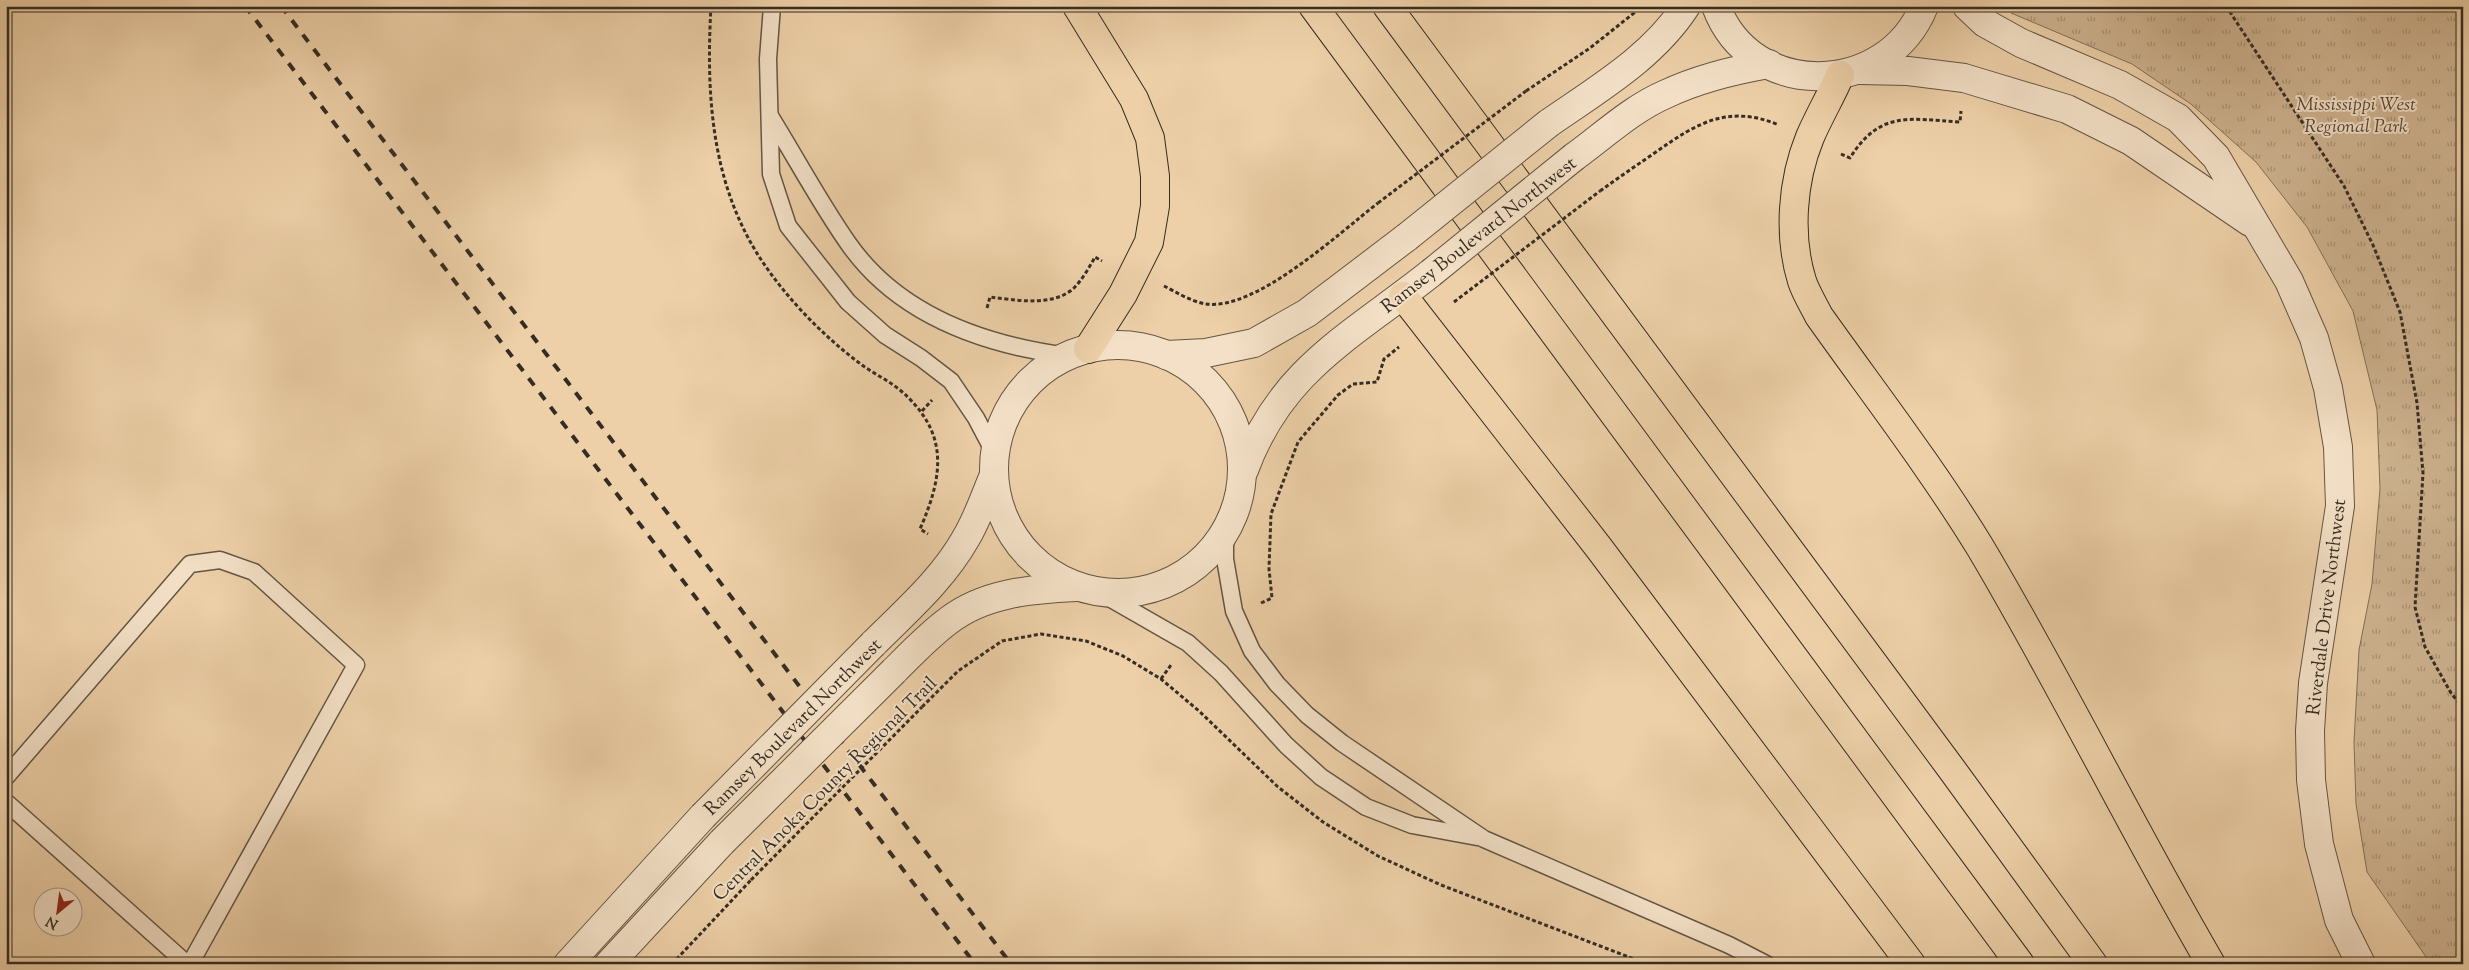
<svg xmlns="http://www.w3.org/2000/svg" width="2469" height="970" font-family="'Sorts Mill Goudy',serif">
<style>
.grass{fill:url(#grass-tufts);stroke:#82705a}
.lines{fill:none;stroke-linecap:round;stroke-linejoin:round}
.service-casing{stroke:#635644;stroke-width:19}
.tertiary-casing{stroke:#635644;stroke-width:30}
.motorway-casing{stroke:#352d23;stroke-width:30}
.path{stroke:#352d23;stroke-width:3;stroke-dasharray:4 2.5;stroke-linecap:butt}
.service{stroke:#f3e0c6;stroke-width:16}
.tertiary{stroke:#f3e0c6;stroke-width:28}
.motorway{stroke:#edd0a8;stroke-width:28}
.rail{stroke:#352d23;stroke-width:4;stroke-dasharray:9 9;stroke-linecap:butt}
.tertiary-bridge-casing{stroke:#635644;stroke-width:30;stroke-linecap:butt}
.path-bridge{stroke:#352d23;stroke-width:3;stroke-dasharray:4 2.5;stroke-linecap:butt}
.tertiary-bridge{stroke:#f3e0c6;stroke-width:28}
.labels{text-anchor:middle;stroke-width:4;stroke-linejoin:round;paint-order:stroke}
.park-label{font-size:19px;font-style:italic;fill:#544839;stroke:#f3e0c6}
.street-label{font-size:19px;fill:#352d23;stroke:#f3e0c6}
</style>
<defs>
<pattern id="grass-tufts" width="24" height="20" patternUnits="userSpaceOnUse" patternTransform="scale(1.25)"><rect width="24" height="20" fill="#ceb491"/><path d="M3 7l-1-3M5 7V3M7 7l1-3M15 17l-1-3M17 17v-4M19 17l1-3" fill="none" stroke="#a89376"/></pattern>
</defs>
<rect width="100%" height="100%" fill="#edd0a8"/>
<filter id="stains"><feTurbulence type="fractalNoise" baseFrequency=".004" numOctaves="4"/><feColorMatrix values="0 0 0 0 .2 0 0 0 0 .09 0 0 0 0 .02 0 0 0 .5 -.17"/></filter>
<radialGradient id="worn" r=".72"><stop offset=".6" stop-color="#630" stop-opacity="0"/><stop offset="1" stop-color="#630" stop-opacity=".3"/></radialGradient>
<polygon class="grass" points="2016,6 2463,6 2463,964 2431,964 2367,872 2356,804 2354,742 2359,650 2372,584 2380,489 2377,410 2353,311 2307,227 2256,162 2191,104 2132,64 2011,13"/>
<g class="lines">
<g class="service-casing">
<g id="service">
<polyline points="772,6 768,59 771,174 788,226 848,302 885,335 921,358 951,381 976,418 995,454"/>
<path d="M770 116C796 158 820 203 848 243 898 315 985 345 1068 356"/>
<polyline points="1225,532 1225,559 1234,611 1252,651 1277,684 1307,715 1342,743 1484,839 1729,945 1766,964"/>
<polyline points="1099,592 1188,643 1221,673 1286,745 1321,777 1366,807 1412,825 1477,837"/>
<polyline points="6,777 190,564 220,560 254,572 356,665 190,964"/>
<polyline points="6,802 187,964"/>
</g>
</g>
<g class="tertiary-casing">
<g id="tertiary">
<path d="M1716 6C1751 101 1887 98 1924 6"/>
<polyline points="1967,6 1985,23 2021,43 2120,85 2178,118 2216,157 2289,281 2314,338 2328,388 2338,447 2340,506 2313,683 2310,731 2311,780 2319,844 2339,920 2361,964"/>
<polyline points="1859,70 1908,71 1964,78 2067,109 2131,141 2250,222"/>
<path d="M1549 123C1598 89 1653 57 1686 6"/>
<path d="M1574 157C1603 136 1633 108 1666 94 1698 79 1734 70 1769 64"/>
<circle cx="1118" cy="469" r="124"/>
<polyline points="1166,355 1206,353 1254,343 1307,313 1407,237"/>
<path d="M1244 470C1281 369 1352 336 1431 273"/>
<path d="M873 644C906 611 943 579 966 538 978 518 985 496 994 475"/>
<path d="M894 671C911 654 928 636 948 621 984 593 1032 589 1076 587"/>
<polyline points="568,964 703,816"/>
<polyline points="609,964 722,842"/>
</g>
</g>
<g class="motorway-casing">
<g id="motorway">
<polyline points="1077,6 1134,99 1150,138 1155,176 1155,206 1149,242 1123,294 1088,349"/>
<polyline points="1313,6 2020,964"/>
<polyline points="1387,6 1953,771 2093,964"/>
<path d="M1840 75C1831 96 1819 116 1810 137 1792 181 1788 236 1802 281 1806 293 1813 304 1819 316 1873 392 1931 467 1980 547 2061 683 2131 827 2211 964"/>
<polyline points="1403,296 1599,548 1911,964"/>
</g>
</g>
<g class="path">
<path d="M711 6C706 94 711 182 760 258 786 298 824 337 862 365 874 374 888 380 900 390 949 432 944 474 920 529L928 534"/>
<polyline points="2226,6 2344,186 2373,245 2400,312 2417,403 2423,473 2415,607 2425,647 2451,693 2463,708"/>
<polyline points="1526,91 1590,48 1634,13 1638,6"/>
<path d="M1841 154 1850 158C1880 110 1909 119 1960 122L1961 111"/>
<path d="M1600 191C1618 178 1637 165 1656 152 1697 123 1728 104 1779 125"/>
<path d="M1164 286C1176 292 1192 302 1206 304 1256 311 1339 233 1378 203"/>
<path d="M987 308 990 297C1016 300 1051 307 1073 289 1082 280 1089 268 1095 257L1102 261"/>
<polyline points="922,411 932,400"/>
<polyline points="1261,603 1272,598 1269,569 1271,514 1298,442 1338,395 1353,384 1377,382 1384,359 1399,347"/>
<polyline points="1161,679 1171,665"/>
<polyline points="922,707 958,671 1002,641 1041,634 1086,641 1123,656 1161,679 1199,711 1278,787 1323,822 1378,856 1441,885 1647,964"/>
<polyline points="672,964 751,880"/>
</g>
<use href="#service" class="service"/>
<use href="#tertiary" class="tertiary"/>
<use href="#motorway" class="motorway"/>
<g class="rail">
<polyline points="245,6 975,964"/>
<polyline points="281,6 1011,964"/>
</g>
<g class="tertiary-bridge-casing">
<g id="tertiary-bridge">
<polyline points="1407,237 1549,123"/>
<polyline points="1431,273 1574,157"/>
<polyline points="703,816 873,644"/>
<polyline points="722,842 894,671"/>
</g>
</g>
<g class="path-bridge">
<polyline points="1378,203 1526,91"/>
<polyline points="1454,302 1600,191"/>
<polyline points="751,880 922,707"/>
</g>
<use href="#tertiary-bridge" class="tertiary-bridge"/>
</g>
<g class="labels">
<g class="park-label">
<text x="2356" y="110">Mississippi West<tspan x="2356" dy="22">Regional Park</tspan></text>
</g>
<g class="street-label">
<text transform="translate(1478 234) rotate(-38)" y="7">Ramsey Boulevard Northwest</text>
<text transform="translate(2325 607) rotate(-83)" y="7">Riverdale Drive Northwest</text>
<text transform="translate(792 726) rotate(-45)" y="7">Ramsey Boulevard Northwest</text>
<text transform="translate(824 788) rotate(-45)" y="7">Central Anoka County Regional Trail</text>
</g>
</g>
<rect width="2469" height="970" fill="none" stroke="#edd0a8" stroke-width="25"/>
<rect x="8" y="8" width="2454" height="955" fill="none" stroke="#352d23" stroke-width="2.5"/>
<rect x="12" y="12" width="2444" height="945" fill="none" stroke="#352d23"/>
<g transform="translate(58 912) rotate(209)"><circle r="24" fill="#f3e0c6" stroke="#a79885"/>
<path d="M0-4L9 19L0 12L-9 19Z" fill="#8f2418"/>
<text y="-8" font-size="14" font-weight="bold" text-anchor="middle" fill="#352d23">N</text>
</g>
<rect width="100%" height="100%" filter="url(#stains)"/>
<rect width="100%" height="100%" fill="url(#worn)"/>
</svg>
